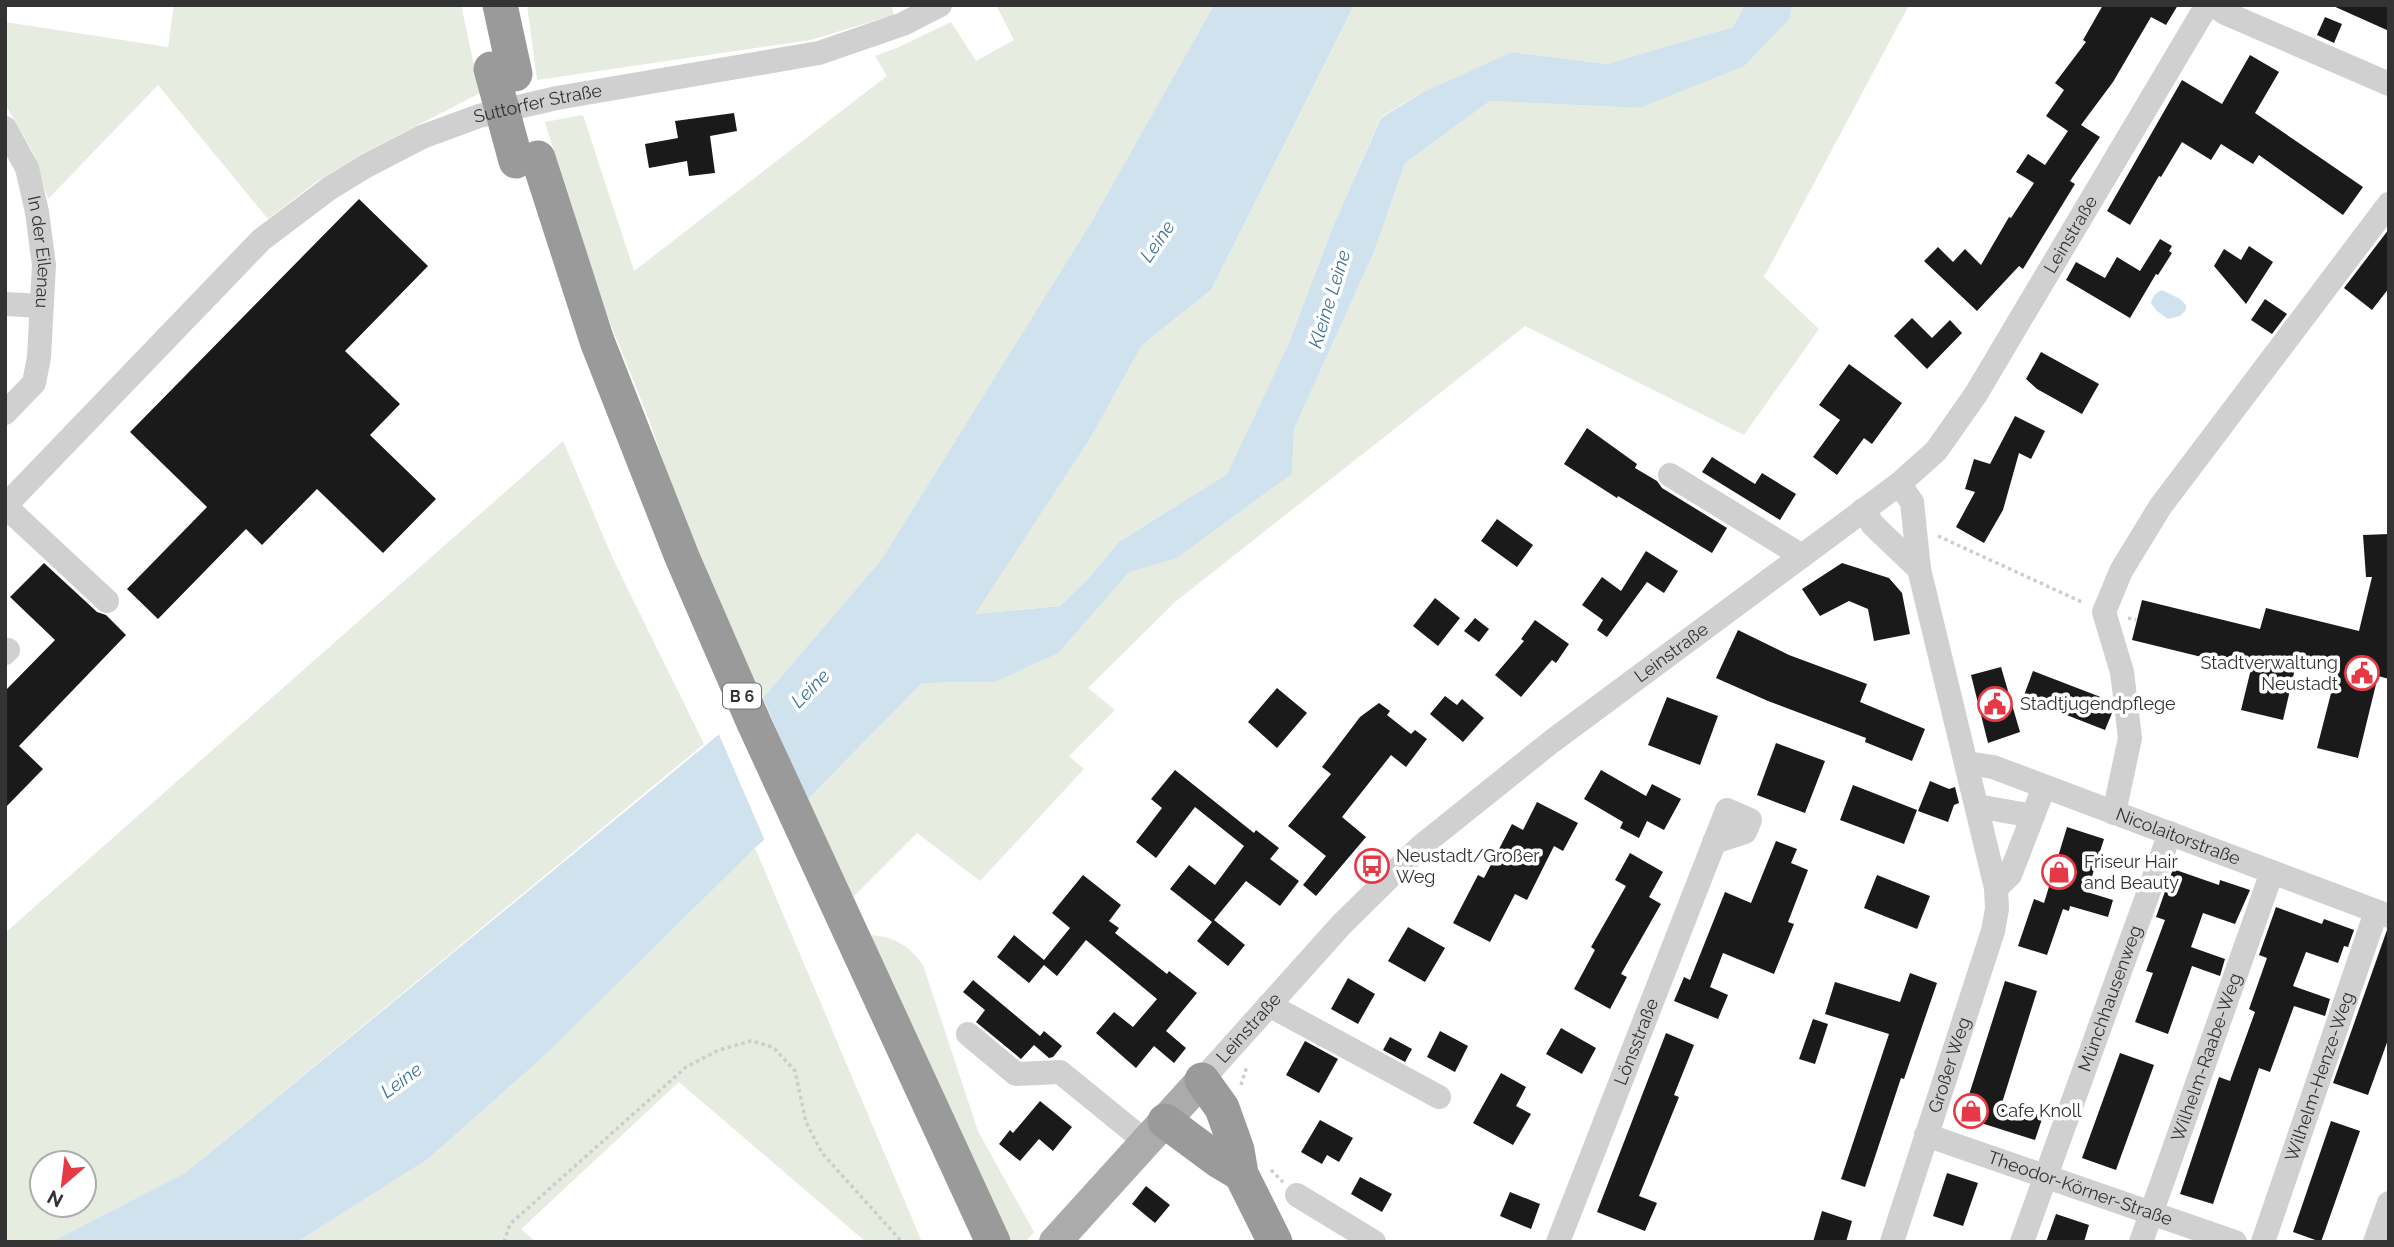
<svg xmlns="http://www.w3.org/2000/svg" width="2394" height="1247" font-family="Raleway,sans-serif">
<style>
.green{fill:#e6ecdf;fill-rule:evenodd}
.water{fill:#cfe2ee}
.pier{fill:#fff}
.building{fill:#1a1a1a}
.lines{fill:none;stroke-linecap:round;stroke-linejoin:round}
.path{stroke:#cdcdcd;stroke-width:3.5;stroke-dasharray:3.5 3.5;stroke-linecap:butt}
.minor{stroke:#d0d0d0;stroke-width:24}
.major{stroke:#ababab;stroke-width:32}
.highway{stroke:#9a9a9a;stroke-width:35}
.highway-bridge{stroke:#9a9a9a;stroke-width:35}
.labels{text-anchor:middle;stroke-width:7;stroke-linejoin:round;paint-order:stroke}
.shield{fill:#fff;stroke:#707070;stroke-width:2}
.shield-label{font-size:16px;font-weight:bold;fill:#333}
.street-label{font-size:18px;fill:#333;stroke:#fff}
.poi-label{font-size:18px;fill:#333;stroke:#fff;text-anchor:start}
.water-label{font-size:19px;font-style:italic;fill:#3f7597;stroke:#fff}
</style>
<rect width="100%" height="100%" fill="#fff"/>
<g class="green">
<polygon points="174,5 461,5 480,93 360,155 316,182 268,219 158,85 48,199 34,154 5,104 5,22 168,47"/>
<polygon points="527,5 891,5 894,15 810,40 537,80"/>
<polygon points="996,5 1214,5 1089,226 881,560 762,699 677,501 648,417 607,315 566,191 545,122 583,115 634,271 887,76 875,56 899,47 951,22 976,61 1014,40"/>
<polygon points="1354,5 1745,5 1733,27 1607,64 1512,52 1425,91 1381,117 1334,224 1288,345 1227,474 1119,542 1086,581 1060,606 974,614 1091,437 1142,345 1211,290"/>
<polygon points="1792,5 1909,5 1764,277 1819,329 1744,435 1525,326 1175,602 1088,688 1115,710 1069,756 1084,769 980,881 917,833 853,897 808,799 922,683 995,682 1057,653 1129,571 1177,558 1292,474 1294,429 1374,252 1405,163 1490,101 1639,108 1790,18"/>
<path d="M563 441 613 559 704 744 185 1173 51 1242H5V933ZM42 1163H84V1205H42Z"/>
<polygon points="755,848 922,1242 866,1242 679,1082 521,1229 536,1242 297,1242 428,1159 542,1058"/>
<path d="M870 935C894 937 908 944 923 965L978 1131 1034 1232 1025 1242H1004Z"/>
</g>
<g class="water">
<polygon points="1214,5 1354,5 1211,290 1142,345 1091,437 975,614 1060,606 1086,581 1119,542 1227,474 1288,345 1334,224 1381,118 1425,91 1512,52 1607,64 1733,27 1745,5 1792,5 1790,18 1744,66 1639,108 1490,101 1405,163 1374,252 1294,429 1292,474 1177,558 1129,572 1058,653 995,682 922,683 808,799 755,848 542,1058 428,1159 297,1242 51,1242 185,1173 762,699 881,560 1089,226"/>
<path d="M2162 290 2180 299 2186 305V310L2180 316 2168 319 2157 311 2151 303C2152 297 2156 292 2162 290Z"/>
</g>
<polygon class="pier" points="761,694 809,804 766,843 717,730"/>
<g class="building">
<polygon points="2103,5 2178,5 2166,25 2151,17 2113,82 2081,125 2100,137 2070,181 2075,184 2023,269 2019,266 1977,311 1924,261 1938,247 1953,262 1965,249 1981,265 2009,217 2011,218 2034,183 2016,172 2028,154 2045,165 2068,131 2046,116 2064,90 2055,83 2086,42 2083,40"/>
<polygon points="2331,5 2389,5 2389,31"/>
<polygon points="2325,17 2342,24 2334,43 2317,35"/>
<polygon points="2250,55 2279,72 2255,113 2363,187 2343,215 2259,155 2253,164 2221,144 2211,160 2182,142 2161,177 2159,176 2130,225 2107,211 2182,80 2222,104"/>
<polygon points="734,113 737,131 710,136 715,173 689,176 687,161 649,168 645,144 678,138 675,121"/>
<polygon points="359,199 428,266 345,351 400,404 370,435 436,499 383,553 317,489 262,545 246,529 158,619 127,589 207,507 130,432"/>
<polygon points="2389,229 2389,288 2372,310 2344,288"/>
<polygon points="2160,239 2172,246 2169,251 2172,253 2158,275 2156,274 2130,318 2066,280 2076,262 2105,278 2117,257 2140,271"/>
<polygon points="2249,246 2273,262 2246,304 2214,266 2224,249 2241,260"/>
<polygon points="2265,299 2287,314 2272,334 2251,320"/>
<polygon points="1912,318 1932,338 1950,320 1962,333 1927,369 1894,336"/>
<polygon points="2041,352 2099,384 2082,414 2037,389 2026,379"/>
<polygon points="1849,364 1902,403 1872,444 1864,438 1837,475 1813,457 1840,420 1819,405"/>
<polygon points="2015,416 2045,431 2031,459 2019,453 2003,510 1984,543 1956,527 1975,492 1965,489 1974,459 1990,464"/>
<polygon points="1587,428 1637,464 1635,468 1657,481 1662,488 1727,528 1712,553 1618,496 1617,498 1564,464"/>
<polygon points="1712,457 1755,484 1762,473 1796,494 1780,520 1702,472"/>
<polygon points="1497,519 1533,545 1517,567 1481,541"/>
<polygon points="2389,534 2389,679 2378,676 2358,758 2317,748 2338,666 2298,656 2283,720 2241,710 2251,669 2132,640 2142,600 2260,629 2266,608 2359,631 2372,577 2366,577 2363,535"/>
<polygon points="1646,551 1678,571 1664,593 1647,582 1607,637 1597,630 1603,620 1582,605 1602,577 1621,591"/>
<polygon points="44,563 97,612 106,615 126,635 19,746 43,769 5,808 5,691 55,640 10,597"/>
<polygon points="1842,563 1889,578 1902,593 1910,634 1874,641 1868,609 1849,601 1820,616 1802,589"/>
<polygon points="1435,598 1460,618 1438,646 1413,626"/>
<polygon points="1475,618 1489,629 1479,642 1464,631"/>
<polygon points="1535,620 1569,644 1556,663 1552,660 1521,697 1495,675 1524,641 1521,639"/>
<polygon points="1738,630 1789,655 1867,684 1860,702 1925,729 1912,761 1865,742 1866,738 1768,701 1716,678"/>
<polygon points="2001,667 2020,732 1988,743 1971,675"/>
<polygon points="2033,671 2111,701 2112,713 2105,730 2023,698"/>
<polygon points="1277,688 1307,713 1277,748 1248,722"/>
<polygon points="1445,696 1457,705 1462,699 1484,718 1463,742 1430,714"/>
<polygon points="1667,697 1718,716 1700,765 1648,745"/>
<polygon points="1379,703 1390,711 1387,715 1411,734 1415,730 1427,739 1406,767 1391,755 1342,817 1366,837 1316,896 1303,885 1326,856 1288,826 1331,774 1322,767 1360,717"/>
<polygon points="1776,743 1825,761 1805,813 1757,795"/>
<polygon points="1175,770 1254,833 1256,830 1279,848 1270,859 1299,881 1280,906 1246,881 1214,920 1245,945 1228,966 1197,941 1212,922 1170,889 1189,865 1215,885 1244,846 1195,807 1156,858 1136,842 1162,808 1151,799"/>
<polygon points="1601,770 1646,796 1652,784 1681,799 1664,830 1647,821 1639,838 1620,828 1623,822 1584,799"/>
<polygon points="1930,781 1949,789 1955,787 1959,803 1954,805 1948,822 1918,811"/>
<polygon points="1853,785 1917,810 1904,844 1840,820"/>
<polygon points="1537,802 1578,823 1563,851 1554,846 1527,900 1515,894 1490,942 1453,923 1478,875 1484,878 1512,824 1523,830"/>
<polygon points="2067,827 2104,839 2087,892 2113,900 2108,917 2070,906 2069,911 2063,909 2047,955 2018,946 2034,899 2044,903"/>
<polygon points="1776,841 1797,849 1791,863 1808,870 1788,922 1794,924 1774,974 1723,953 1710,987 1728,995 1718,1019 1674,1001 1684,977 1690,980 1725,892 1751,903"/>
<polygon points="1630,853 1663,872 1649,897 1661,904 1621,974 1627,977 1610,1009 1574,989 1595,950 1591,947 1626,886 1615,880"/>
<polygon points="2173,869 2219,885 2220,880 2250,890 2235,924 2203,913 2191,947 2225,959 2220,976 2192,966 2168,1034 2135,1022 2153,973 2146,971 2165,920 2156,917"/>
<polygon points="1083,875 1121,905 1109,921 1119,928 1115,933 1167,974 1169,971 1197,993 1166,1031 1186,1048 1174,1063 1154,1046 1136,1068 1096,1033 1114,1012 1133,1027 1157,999 1086,940 1057,976 1044,965 1029,983 997,957 1014,935 1044,960 1070,928 1052,913"/>
<polygon points="1877,875 1930,896 1917,929 1864,908"/>
<polygon points="2276,907 2322,924 2324,919 2354,930 2348,947 2344,946 2338,963 2306,952 2293,986 2330,999 2325,1016 2294,1006 2270,1072 2259,1068 2213,1204 2180,1194 2219,1077 2230,1081 2255,1012 2249,1009 2267,958 2259,955"/>
<polygon points="1408,927 1445,948 1425,982 1388,961"/>
<polygon points="2387,930 2389,931 2389,1037 2368,1095 2333,1083"/>
<polygon points="1910,973 1937,983 1904,1079 1901,1078 1865,1187 1841,1179 1889,1034 1825,1014 1835,982 1900,1002"/>
<polygon points="1348,978 1375,994 1358,1024 1331,1009"/>
<polygon points="973,980 1040,1036 1044,1031 1062,1046 1053,1057 1049,1058 1034,1045 1021,1059 976,1022 985,1010 963,992"/>
<polygon points="2005,981 2037,991 2002,1103 2043,1116 2035,1140 1962,1117"/>
<polygon points="1813,1019 1828,1024 1815,1064 1799,1059"/>
<polygon points="1561,1028 1596,1048 1582,1074 1546,1054"/>
<polygon points="1440,1031 1468,1046 1455,1072 1427,1057"/>
<polygon points="1666,1033 1694,1045 1674,1095 1679,1097 1639,1196 1657,1203 1645,1231 1597,1212"/>
<polygon points="1390,1037 1412,1049 1405,1062 1383,1050"/>
<polygon points="1305,1041 1338,1059 1319,1093 1286,1075"/>
<polygon points="2120,1053 2154,1065 2116,1170 2082,1158"/>
<polygon points="1501,1073 1526,1087 1516,1106 1531,1114 1513,1145 1473,1123"/>
<polygon points="1040,1101 1072,1127 1053,1151 1039,1139 1020,1161 999,1144 1010,1130 1013,1133"/>
<polygon points="1320,1120 1353,1138 1339,1162 1327,1155 1322,1164 1301,1152"/>
<polygon points="2331,1121 2360,1131 2321,1242 2293,1232"/>
<polygon points="1947,1173 1978,1183 1963,1226 1933,1216"/>
<polygon points="1360,1177 1392,1194 1382,1212 1351,1194"/>
<polygon points="1146,1186 1170,1205 1155,1223 1132,1204"/>
<polygon points="1510,1192 1540,1204 1531,1229 1500,1216"/>
<polygon points="1822,1211 1852,1221 1846,1242 1813,1242"/>
<polygon points="2056,1214 2089,1225 2084,1242 2046,1242"/>
</g>
<g class="lines">
<g class="path">
<polyline points="1938,536 2084,603"/>
<polyline points="2128,618 2136,620"/>
<polyline points="1241,1085 1247,1066"/>
<polyline points="1271,1170 1283,1182"/>
<polyline points="504,1242 510,1224 686,1067 719,1050 751,1041 773,1047 795,1071 806,1122 822,1153 902,1242"/>
</g>
<g class="minor">
<polyline points="2214,5 2225,13 2389,84"/>
<path id="s1" d="M5 128 27 168 37 212 44 265 39 357 34 383 5 413"/>
<polyline points="5,304 41,306"/>
<polyline points="1670,475 1802,556"/>
<polyline points="1863,510 1873,525 1919,569"/>
<path id="s2" d="M107 601 5 506 261 240 330 188 366 166 422 137 479 116 557 98 819 53 903 24 940 5"/>
<polyline points="5,653 8,650"/>
<path id="s3" d="M1967 763 1993 767 2389 916"/>
<polyline points="1977,806 2033,816"/>
<polyline points="2114,813 2130,738 2122,672 2104,612 2121,571 2160,507 2389,204"/>
<polyline points="1996,888 2010,875 2044,787"/>
<polyline points="1269,1005 1439,1097"/>
<polyline points="968,1034 1016,1074 1060,1072 1146,1142"/>
<path id="s4" d="M1202 1080 1341 925 1420 847 1551 742 1899 484 1936 451 1976 394 2207 5"/>
<path id="s5" d="M1926 1135 2235 1242"/>
<polyline points="1297,1195 1374,1242"/>
<path id="s6" d="M1558 1242 1727 810 1750 820 1745 832 1714 842"/>
<path id="s7" d="M1892 1242 1993 931 1997 909 1996 888 1919 569 1912 502 1899 484"/>
<path id="s8" d="M2022 1242 2170 833"/>
<path id="s9" d="M2141 1242 2272 872"/>
<path id="s10" d="M2263 1242 2376 912"/>
<polyline points="2375,1242 2389,1203"/>
</g>
<polyline class="major" points="1055,1242 1202,1080"/>
<g class="highway">
<polyline points="500,5 515,74"/>
<polyline points="538,158 597,341 682,557 754,723 993,1242"/>
<polyline points="1202,1080 1222,1108 1237,1150 1241,1174 1275,1242"/>
<polyline points="1165,1121 1219,1161 1241,1174"/>
</g>
<polyline class="highway-bridge" points="491,69 516,161"/>
</g>
<defs>
<g id="civic-ring" transform="scale(1.75)"><circle r="9.5" fill="#fff" stroke="#e63946" stroke-width="1.5"/><path d="M-.6-6.5H3V-4.5H.6V-3L4-1V1h2V6H-6V1h2V-1L-.6-3ZM-1.2 2.5V6h2.4V2.5Z" fill="#e63946"/></g>
<g id="bus-ring" transform="scale(1.75)"><circle r="9.5" fill="#fff" stroke="#e63946" stroke-width="1.5"/><path d="M-5-6H5V4H4V6H2V4H-2V6H-4V4H-5ZM-3.5-4V0h7V-4ZM-3.5 1.2v1.5H-2V1.2ZM2 1.2v1.5H3.5V1.2Z" fill="#e63946"/></g>
<g id="shop-ring" transform="scale(1.75)"><circle r="9.5" fill="#fff" stroke="#e63946" stroke-width="1.5"/><path d="M-5-2.5h2.3a2.7 3.5 0 0 1 5.4 0H5L5.5 6h-11ZM-1.5-2.5h3a1.5 2.3 0 0 0-3 0Z" fill="#e63946"/></g>
</defs>
<g fill-rule="evenodd">
<use href="#civic-ring" x="2362" y="673"/>
<use href="#civic-ring" x="1995" y="704"/>
<use href="#bus-ring" x="1372" y="866"/>
<use href="#shop-ring" x="2059" y="872"/>
<use href="#shop-ring" x="1971" y="1111"/>
</g>
<g class="labels">
<rect class="shield" x="723" y="683.5" width="38" height="25" rx="5"/>
<g class="shield-label">
<text x="742" y="702">B 6</text>
</g>
<g class="street-label">
<text dy="6" stroke="none"><textPath href="#s2" startOffset="821">Suttorfer Straße</textPath></text>
<text dy="6" stroke="none"><textPath href="#s4" startOffset="1225">Leinstraße</textPath></text>
<text dy="6" stroke="none"><textPath href="#s1" startOffset="131">In der Eilenau</textPath></text>
<text dy="6" stroke="none"><textPath href="#s4" startOffset="637">Leinstraße</textPath></text>
<text dy="6" stroke="none"><textPath href="#s3" startOffset="224">Nicolaitorstraße</textPath></text>
<text dy="6" stroke="none"><textPath href="#s8" startOffset="259">Münchhausenweg</textPath></text>
<text dy="6" stroke="none"><textPath href="#s4" startOffset="70">Leinstraße</textPath></text>
<text dy="6" stroke="none"><textPath href="#s6" startOffset="215">Lönsstraße</textPath></text>
<text dy="6" stroke="none"><textPath href="#s9" startOffset="196">Wilhelm-Raabe-Weg</textPath></text>
<text dy="6" stroke="none"><textPath href="#s7" startOffset="186">Großer Weg</textPath></text>
<text dy="6" stroke="none"><textPath href="#s10" startOffset="175">Wilhelm-Henze-Weg</textPath></text>
<text dy="6" stroke="none"><textPath href="#s5" startOffset="163">Theodor-Körner-Straße</textPath></text>
</g>
<g class="poi-label">
<text x="2338" y="669" text-anchor="end">Stadtverwaltung<tspan x="2338" dy="21">Neustadt</tspan></text>
<text x="2020" y="710">Stadtjugendpflege</text>
<text x="1396" y="862">Neustadt/Großer<tspan x="1396" dy="21">Weg</tspan></text>
<text x="2084" y="868">Friseur Hair<tspan x="2084" dy="21">and Beauty</tspan></text>
<text x="1996" y="1117">Cafe Knoll</text>
</g>
<g class="water-label">
<text transform="translate(1157 241) rotate(-55)" y="7">Leine</text>
<text transform="translate(1329 299) rotate(-73)" y="7">Kleine Leine</text>
<text transform="translate(810 688) rotate(-45)" y="7">Leine</text>
<text transform="translate(401 1080) rotate(-36)" y="7">Leine</text>
</g>
</g>
<rect width="2394" height="1247" fill="none" stroke="#333333" stroke-width="14"/>
<g transform="translate(63 1184) rotate(208)"><circle r="33" fill="#ffffff" stroke="#adadad" stroke-width="2"/>
<path d="M0-5L12 26L0 18L-12 26Z" fill="#e63946"/>
<text y="-10" font-size="19" font-weight="bold" text-anchor="middle" fill="#333333">N</text>
</g>
</svg>
